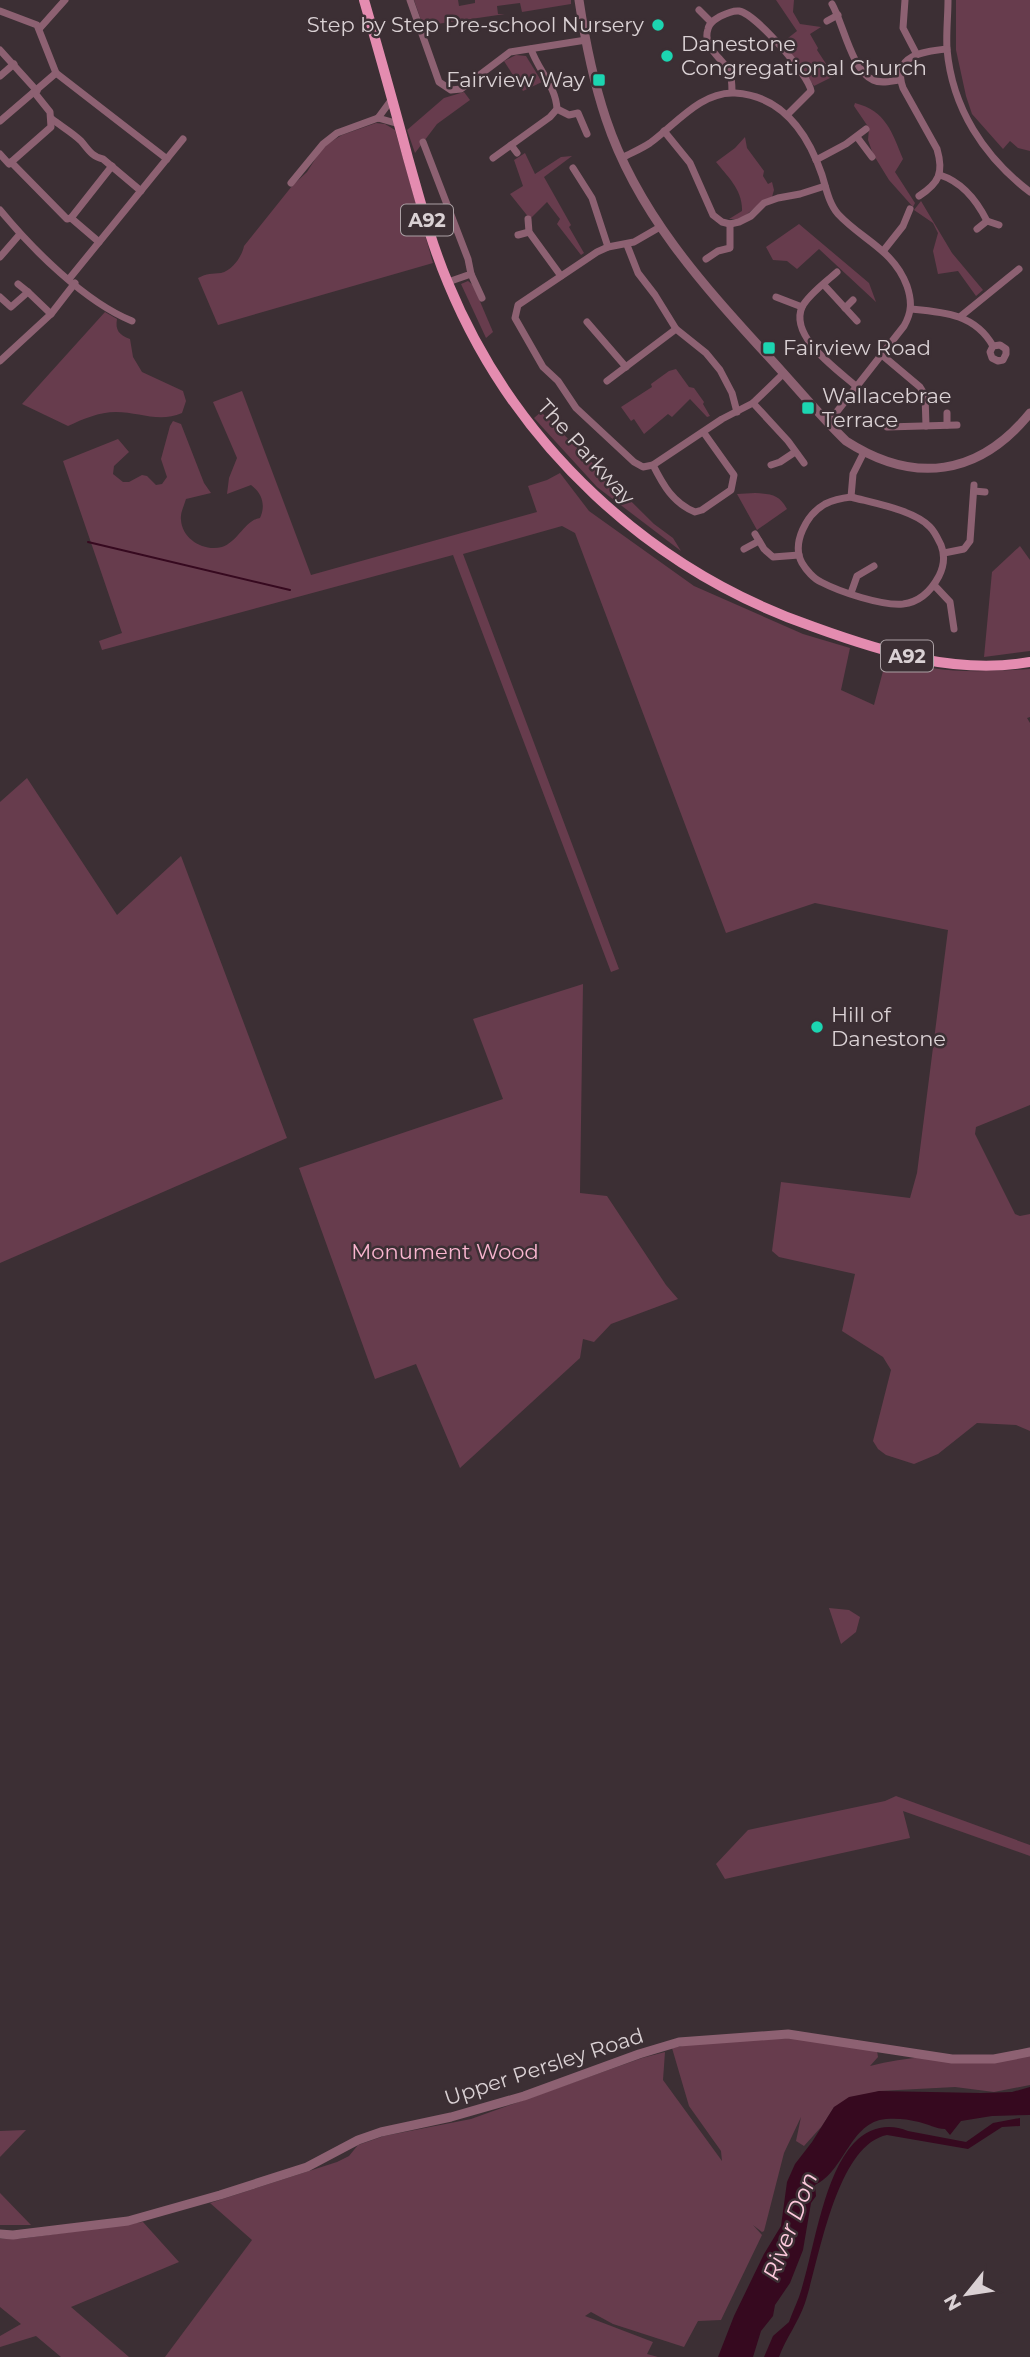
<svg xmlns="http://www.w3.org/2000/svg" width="1030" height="2357" font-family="Montserrat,sans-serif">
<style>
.green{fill:#673c4d}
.water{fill:#36091f}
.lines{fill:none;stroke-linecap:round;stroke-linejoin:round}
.stream{stroke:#36091f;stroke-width:2}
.minor{stroke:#8d6172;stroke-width:7}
.tertiary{stroke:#8d6172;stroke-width:9}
.primary{stroke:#e48cb0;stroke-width:10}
.poi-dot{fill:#1cd5b1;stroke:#3c2f34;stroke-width:2.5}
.labels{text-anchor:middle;stroke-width:5;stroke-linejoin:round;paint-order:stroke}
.shield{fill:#3c2f34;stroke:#aba0a4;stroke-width:2}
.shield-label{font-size:19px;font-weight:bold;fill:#dad1d4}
.poi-label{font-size:21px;fill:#dad1d4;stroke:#3c2f34;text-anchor:start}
.street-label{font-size:21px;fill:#dad1d4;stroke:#3c2f34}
.park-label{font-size:21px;fill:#f9b5cf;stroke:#3c2f34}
.water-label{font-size:23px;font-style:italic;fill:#fecadd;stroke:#3c2f34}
</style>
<rect width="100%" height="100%" fill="#3c2f34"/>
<g class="green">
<polygon points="414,0 458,0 459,6 475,3 475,0 571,0 571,4 522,12 520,3 497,6 498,14 505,14 423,26"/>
<polygon points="776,0 794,0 793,12 800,24 821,27 810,34 818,48 817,50 834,76 814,86 783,42 797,31"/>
<polygon points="956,0 1030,0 1030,151 1018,148 1010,141 1003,149 972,114 966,96 956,50"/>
<polygon points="516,55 526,56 542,82 523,91 504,61"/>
<polygon points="464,92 470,100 437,124 415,153 407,130 444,98"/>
<path d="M855 103C886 111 892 132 903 159L895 172 915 203 913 207 889 180 873 154 868 140 869 128 854 106Z"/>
<path d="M376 123 385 124 395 130 433 263 218 325 198 278C207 273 212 274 221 273 233 270 242 256 244 246L292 186 307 172 321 150 329 143 342 135Z"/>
<path d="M745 137 747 148 764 171 763 176 768 184 772 182 774 190 772 197 758 205 741 219H729L742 211C743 190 727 176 716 162L735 148Z"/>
<polygon points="525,153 535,174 561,157 572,156 544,177 571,225 569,227 584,253 581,255 557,224 560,219 547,202 530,219 510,194 523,186 514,160"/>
<polygon points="921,201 952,253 983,290 976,296 958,271 938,274 933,251 938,233 933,223 914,210"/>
<polygon points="799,224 869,283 876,302 819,249 797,269 787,261 773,260 766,247"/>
<polygon points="468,281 473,285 493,332 486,338 461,284"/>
<path d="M105 312 117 319C115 330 119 335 130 339L133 357 142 372 183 391 186 401 182 413C159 423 139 412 116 412 99 412 83 419 68 426L22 404Z"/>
<polygon points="676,369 689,387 694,388 704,402 703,404 710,416 707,417 690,399 672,417 668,414 644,434 634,419 631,421 621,407 652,387 651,384 669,371"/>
<path d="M242 391 311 575 537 512 528 486 547 480 560 473 589 511 694 586 803 634 850 648 841 690 874 705 887 656C933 675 982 672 1030 669V717L1027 718 1030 723V1105L976 1127 975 1134 1015 1214 1020 1216 1030 1214V1431L1016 1425 977 1423 938 1454 914 1464 886 1455 878 1449 873 1441 891 1370 883 1357 842 1331 855 1274 779 1257 772 1251 781 1182 910 1198 917 1173 948 930 815 903 726 933 575 533 562 526 463 554 619 969 611 972 453 555 102 650 99 641 122 633 63 461 118 439 129 452 114 466 113 474 123 482H129L142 475 147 476 156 485 162 484 167 477 161 459 170 426 173 421 181 424 204 483 211 493 186 499C184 506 180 513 181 520 182 539 204 552 222 547 238 542 245 520 260 518 266 505 262 493 251 485L227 494 229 478 237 458 213 402Z"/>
<polygon points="541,412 654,524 673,538 681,551 597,487 534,418"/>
<path d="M755 493C771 494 779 494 787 509L757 530 737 494Z"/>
<polygon points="1020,546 1030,560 1030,651 984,657 992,572"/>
<polygon points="27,778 117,915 181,856 287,1138 0,1263 0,802"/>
<polygon points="583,984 580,1193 607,1196 666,1285 678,1299 611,1324 594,1342 583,1339 580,1358 460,1468 416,1364 375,1379 299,1168 503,1099 473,1019"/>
<polygon points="829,1608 849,1610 860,1617 856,1632 841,1644"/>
<polygon points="896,1796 1030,1845 1030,1856 903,1811 910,1838 725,1879 716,1864 748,1830 885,1801"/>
<path d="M792 2038 877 2051 878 2057 870 2066C920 2052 977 2056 1030 2055V2085L994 2092 955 2087 879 2091 834 2107 822 2126 804 2146 796 2141 801 2117 784 2153 764 2231 762 2232 753 2225 762 2235 721 2320 698 2321 684 2347 613 2324 591 2312 585 2316 653 2342 647 2354 658 2357H165L252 2240 210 2203 337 2162 349 2156 358 2145 384 2136 471 2119 642 2058 665 2052 663 2080 722 2161 721 2151 689 2106 672 2048 697 2043Z"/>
<polygon points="26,2130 0,2157 0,2131"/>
<polygon points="0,2193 31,2225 0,2225"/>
<polygon points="143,2222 179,2262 71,2307 129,2357 61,2357 36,2336 0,2347 0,2336 21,2324 0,2307 0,2239 19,2239"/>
</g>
<g class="water">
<path d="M1030 2087V2115L992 2116 961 2121 950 2135 945 2129C936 2129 928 2124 919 2122 908 2119 896 2118 886 2119 850 2122 845 2171 815 2185L816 2196 811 2203 803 2250 790 2283 775 2305 773 2316 761 2331 753 2357H718L734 2316 764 2254 781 2226 787 2182 795 2164 812 2142 834 2107 849 2097 879 2091 981 2093 1012 2092Z"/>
<path d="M1020 2118V2126L1002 2127 968 2149 887 2135C836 2145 819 2261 805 2303 798 2323 786 2338 779 2357H764L773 2336 789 2322C792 2313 796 2305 799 2297 814 2253 822 2177 854 2143 869 2127 889 2123 908 2131L966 2142 993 2123Z"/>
</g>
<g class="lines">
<polyline class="stream" points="88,542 290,590"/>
<g class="minor">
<polyline points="410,0 439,82 451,90 461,89 510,52 586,40"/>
<polyline points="905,0 903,28 916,53"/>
<path d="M948 0C948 16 946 33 947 49 952 108 984 157 1030 192"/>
<path d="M832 4C843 23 852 71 873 80 881 84 891 81 900 80"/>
<polyline points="699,10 711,22"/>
<polyline points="0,11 37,25 56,73 167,159"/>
<polyline points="827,21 838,15"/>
<polyline points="40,28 65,0"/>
<polyline points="0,50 37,91"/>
<polyline points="0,76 14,64"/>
<path d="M732 92C732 85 732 77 729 71 721 57 702 47 708 29 709 23 714 20 719 17 725 14 732 10 739 11 756 14 809 75 811 91L788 114"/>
<polyline points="557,109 569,115 578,113 587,134"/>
<polyline points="378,118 392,99"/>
<path d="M52 119C61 126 73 133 81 141 88 149 92 157 103 159L141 191"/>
<polyline points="0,121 56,73"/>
<polyline points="664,131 690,163 713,215 722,222 730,224 739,222 751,216 764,203 778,198 800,194 825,186"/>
<polyline points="857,137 872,157"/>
<polyline points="423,142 468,259 471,274 448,282"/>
<polyline points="511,145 517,153"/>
<polyline points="0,154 9,164 51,127 50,112 34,92"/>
<path d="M493 158 550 117 557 109C556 86 538 70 531 49"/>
<path d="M622 158C631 153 641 149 650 143 675 125 701 91 735 93 783 96 808 134 822 175 826 188 829 204 838 214 862 240 894 250 907 286 912 301 912 312 904 326L828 423"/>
<polyline points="816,160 846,144 866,129"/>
<polyline points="11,162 67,219 71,218 99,242"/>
<polyline points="573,168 592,198 608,247"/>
<path d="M940 175C962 182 977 201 987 221L999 225"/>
<polyline points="291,183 323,144 337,133 378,118 399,124"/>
<path d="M919 196C939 183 944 173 937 149L903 88C891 55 925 51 947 49"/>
<path d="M0 210C32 249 85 302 132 321"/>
<polyline points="71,218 112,166"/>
<polyline points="528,219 529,232 561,276"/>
<polyline points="660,227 634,242 608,247 597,252 518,305 515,318 543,367 558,381 576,408 634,462 643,467 653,465 722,419 753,403 784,373"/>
<polyline points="977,229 987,221"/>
<polyline points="518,235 529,232"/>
<polyline points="627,245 638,273 655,295 676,329 706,353 720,370 732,393 737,412"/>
<polyline points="884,250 903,226 910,209"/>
<polyline points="0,257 20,234"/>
<polyline points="706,259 718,251 730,248 730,224"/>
<path d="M837 272C826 282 809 294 802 307 789 337 838 370 857 387"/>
<polyline points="471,274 482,298"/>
<polyline points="69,279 183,139"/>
<polyline points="18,284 28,292"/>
<polyline points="824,285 857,321"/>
<polyline points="0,297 11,307 28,292 51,314"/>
<polyline points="776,297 802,307"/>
<polyline points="845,308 853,300"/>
<path d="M911 309C944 312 975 314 993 346L990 352 992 358 998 361 1003 360 1006 354V349L1000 345 993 346"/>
<polyline points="961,316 1019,269"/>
<polyline points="587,322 626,367"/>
<polyline points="882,355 920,387 925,395 926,426"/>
<polyline points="0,361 51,314 75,283"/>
<polyline points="607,381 676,329"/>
<polyline points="753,403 788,441 804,463"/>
<polyline points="947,413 947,425"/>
<polyline points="887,427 957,425"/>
<path d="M653 465C663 485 673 503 695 512L702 510 731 490 734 475 704 433"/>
<polyline points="771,465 780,462 795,452"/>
<polyline points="974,491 985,492"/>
<path d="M851 497C873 503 914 510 930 527 935 532 938 539 941 545 945 555 944 566 939 576 931 591 920 602 903 604 882 606 840 592 821 582 814 579 806 570 802 563 791 543 807 514 825 504 833 500 842 498 851 497Z"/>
<polyline points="851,497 853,474 864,452"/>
<polyline points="755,534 764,549 773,557 799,555"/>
<polyline points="744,549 759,541"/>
<polyline points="944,553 964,549 970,541 974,485"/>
<polyline points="934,585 950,602 954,629"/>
<polyline points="851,593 857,576 874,566"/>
</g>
<g class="tertiary">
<path d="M579 0C585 40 593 80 606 119 637 212 702 284 767 355 794 384 818 414 846 441 914 485 979 476 1030 413"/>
<polyline points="0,2234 13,2235 128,2221 220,2195 307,2167 358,2140 381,2132 451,2117 524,2096 639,2054 679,2042 788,2034 952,2059 994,2059 1030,2052"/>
</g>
<path class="primary" d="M364 0C379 52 394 105 408 158 420 200 431 243 448 283 515 445 649 570 814 627 883 652 956 675 1030 662"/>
</g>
<g class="poi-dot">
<circle cx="658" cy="25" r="7"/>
<circle cx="667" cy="56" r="7"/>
<rect x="592" y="73" width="14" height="14" rx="3.5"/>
<rect x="762" y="341" width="14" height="14" rx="3.5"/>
<rect x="801" y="401" width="14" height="14" rx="3.5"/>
<circle cx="817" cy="1027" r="7"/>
</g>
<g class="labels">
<g class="shield">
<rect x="401" y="204.5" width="52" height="31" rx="5"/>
<rect x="881" y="640.5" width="52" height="31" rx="5"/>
</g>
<g class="shield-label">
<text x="427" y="227">A92</text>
<text x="907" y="663">A92</text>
</g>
<g class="poi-label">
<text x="644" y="32" text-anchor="end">Step by Step Pre-school Nursery</text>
<text x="681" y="51">Danestone<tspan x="681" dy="24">Congregational Church</tspan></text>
<text x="585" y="87" text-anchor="end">Fairview Way</text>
<text x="783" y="355">Fairview Road</text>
<text x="822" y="403">Wallacebrae<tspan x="822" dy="24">Terrace</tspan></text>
<text x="831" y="1022">Hill of<tspan x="831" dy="24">Danestone</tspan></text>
</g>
<g class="street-label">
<text transform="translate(586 452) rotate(48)" y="7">The Parkway</text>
<text transform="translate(544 2067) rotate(-18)" y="7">Upper Persley Road</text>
</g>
<g class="park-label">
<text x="445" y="1259">Monument Wood</text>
</g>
<g class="water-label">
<text transform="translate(790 2226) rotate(-69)" y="8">River Don</text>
</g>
</g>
<g transform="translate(967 2294) rotate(240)" stroke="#3c2f34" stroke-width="5" paint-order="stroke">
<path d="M0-5L12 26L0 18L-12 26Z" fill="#dad1d4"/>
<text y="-10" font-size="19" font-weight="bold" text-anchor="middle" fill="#dad1d4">N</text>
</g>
</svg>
